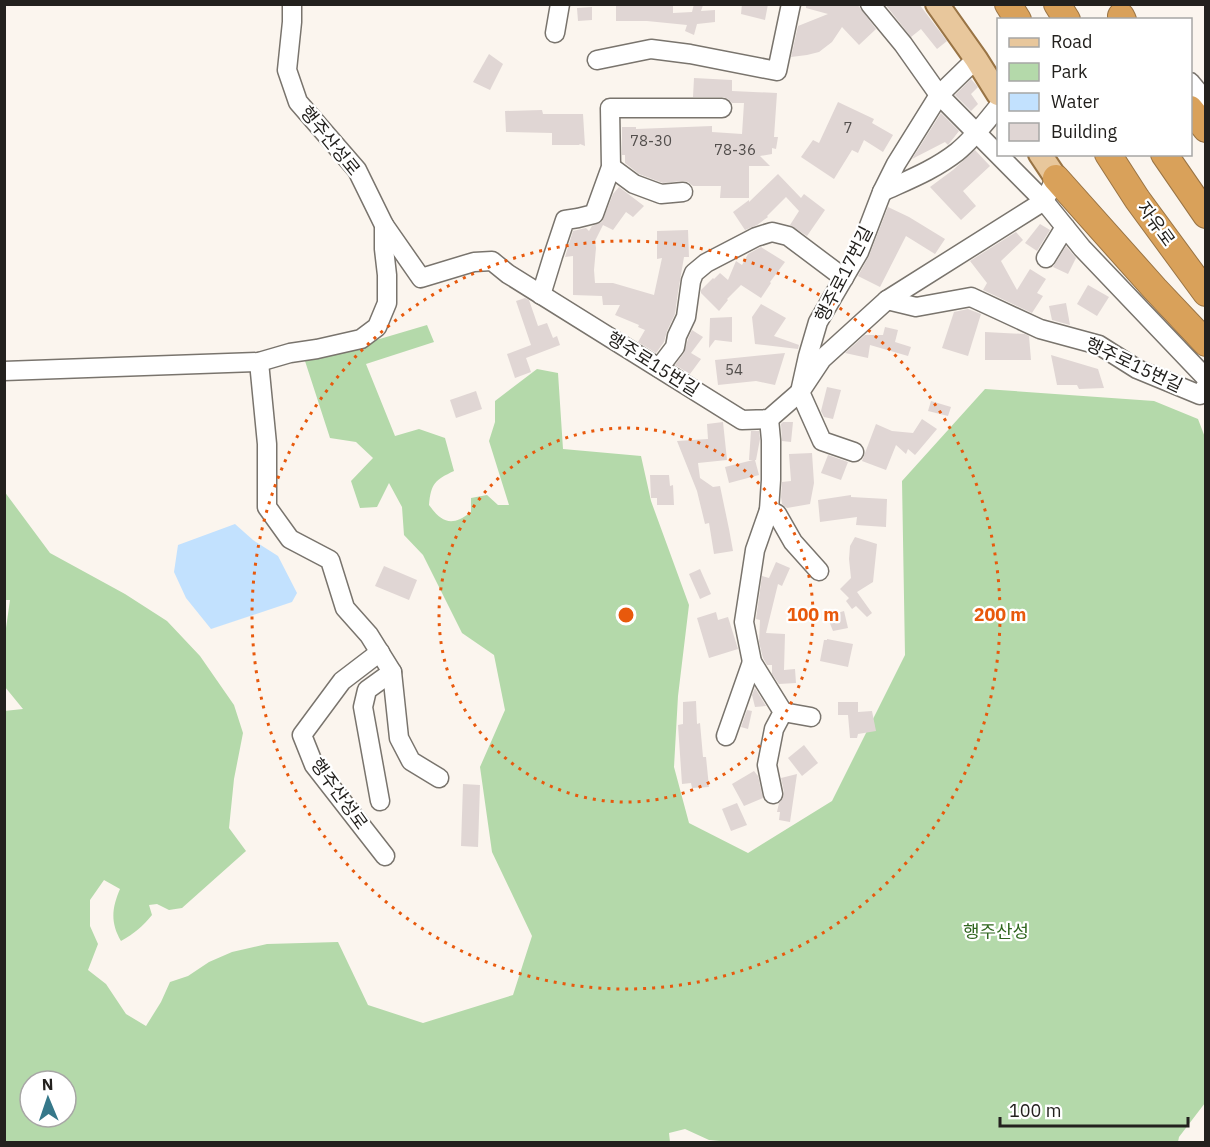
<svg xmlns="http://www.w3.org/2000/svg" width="1210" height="1147" font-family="'IBM Plex Sans','Noto Sans KR',sans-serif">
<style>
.green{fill:#b4d9aa;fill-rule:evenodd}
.water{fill:#c2e1fe}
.building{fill:#e0d6d4}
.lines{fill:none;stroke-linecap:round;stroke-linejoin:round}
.minor-casing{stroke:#79746d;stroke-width:21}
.major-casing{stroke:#997445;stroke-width:26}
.highway-casing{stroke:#997445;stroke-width:28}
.minor{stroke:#fff;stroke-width:18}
.major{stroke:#e8c79c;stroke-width:22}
.highway{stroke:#d9a15a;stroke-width:26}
.ring{fill:none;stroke:#e8590c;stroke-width:3;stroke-dasharray:3 6}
.labels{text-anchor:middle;stroke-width:4.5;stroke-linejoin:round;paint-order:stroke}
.number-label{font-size:15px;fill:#524e4c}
.street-label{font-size:18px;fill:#23211e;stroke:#fff}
.park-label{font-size:18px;fill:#316720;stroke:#fff}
.centre{fill:#e8590c;stroke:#fff;stroke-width:3}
.ring-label{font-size:18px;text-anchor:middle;font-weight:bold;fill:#e8590c;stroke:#fff;stroke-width:4.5;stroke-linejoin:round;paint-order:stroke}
</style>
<rect width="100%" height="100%" fill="#fbf5ee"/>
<path class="green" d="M427 325 434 342 366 364 395 436 419 429 445 438 454 471C435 480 431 483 429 505 442 523 452 527 471 512V498L487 495 498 505H509L489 441 495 422V401L537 369 558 373 563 449 641 456 651 501 689 605 678 696 674 767 689 823 748 853 832 801 905 655 902 481 985 389 1154 401 1198 419 1206 440 1205 1103 1179 1137 1178 1142H730L709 1140 685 1129 669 1133 670 1142H5L4 711 23 709 5 687V635L10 600H4V491L50 553 125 594 167 621 200 656 234 705 243 733 234 779 229 828 246 851 182 908 169 910 157 904 149 905 152 915C143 926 134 934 121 941 110 922 112 908 120 889L104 880 90 900V926L98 944 88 970 106 984 126 1014 146 1026 161 1002 170 982 188 976 209 962 232 952 267 944 338 942 368 1005 423 1023 513 995 532 936 492 852 480 767 505 710 494 655 462 633 423 555 404 535 402 507 389 483 377 507 360 508 351 481 373 458 356 442 330 438 305 361ZM30 1081H66V1117H30Z"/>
<polygon class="water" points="235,524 253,540 278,556 297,593 292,602 211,629 186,598 174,572 178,545"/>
<g class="building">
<polygon points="616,4 673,6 673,13 692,12 694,4 701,4 703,5 701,11 715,10 715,22 697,24 694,35 685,31 687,25 647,21 616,21"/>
<polygon points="742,4 768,4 765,20 741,14"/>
<polygon points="806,4 857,4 876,29 859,45 842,27 832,42 819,52 807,55 791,57 798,26 828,14 806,8"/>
<polygon points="885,4 919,4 947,41 937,49 921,29 911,37"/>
<polygon points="592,7 592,20 578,21 577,8"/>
<polygon points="489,54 503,64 490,90 473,82"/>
<polygon points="694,78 732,80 732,91 777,93 774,137 778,137 776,149 772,148 772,154 760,156 770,166 749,166 749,198 720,198 721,186 693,186 688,182 683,181 663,183 639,174 625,163 625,155 622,155 622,127 636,127 636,129 712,126 712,132 742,134 744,103 732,103 728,99 723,97 693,97"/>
<polygon points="971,79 978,87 971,94 978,104 971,111 955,95"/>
<polygon points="838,102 874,119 872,123 893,135 883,152 864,140 858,153 852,150 834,179 801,157 813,140 819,143"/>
<polygon points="542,110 543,114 583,114 585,146 580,144 579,145 552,145 552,133 506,132 505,111"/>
<polygon points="941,113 959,131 948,145 945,142 912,159"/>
<polygon points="975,150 990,166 963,191 976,206 961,220 930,187 953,170"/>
<polygon points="778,174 801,198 804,194 825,210 807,236 790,225 799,211 786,197 767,216 768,217 757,225 745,230 733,212 749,200 749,202"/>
<polygon points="619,187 644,206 633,217 626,212 613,230 603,225 595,241 596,248 594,270 595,283 613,283 654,295 662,258 657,259 657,231 688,230 689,257 684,257 678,292 675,314 667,331 664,342 656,353 638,342 645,330 638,327 639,325 615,315 620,305 603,305 602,296 573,295 573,256 565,257 573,231 586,228 589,231 592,226 602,222 613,194"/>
<polygon points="888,207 909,217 945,239 935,254 906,236 880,287 858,276 869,256"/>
<polygon points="1040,224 1050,230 1037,251 1025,243"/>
<polygon points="1016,232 1023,240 1001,261 1017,290 1030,269 1046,279 1037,293 1043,296 1032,313 983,290 987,283 970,261"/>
<polygon points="1066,246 1076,258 1068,274 1053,267"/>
<polygon points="761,247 785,262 770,282 771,283 761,298 741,285 727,299 728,300 719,311 701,293 701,290 713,278 714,279 720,273 728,280 736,261 742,265 748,254"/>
<polygon points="1088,285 1109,297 1097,316 1077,304"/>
<polygon points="525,298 529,300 538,326 547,323 553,338 557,336 560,345 526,358 531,372 515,378 507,354 531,345 516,301"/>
<polygon points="1066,303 1070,325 1052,320 1049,306"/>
<polygon points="761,304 786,318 774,336 799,345 798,349 755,344 752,317"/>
<polygon points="968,309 981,314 968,356 942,348 954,312"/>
<polygon points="732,317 732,342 715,340 709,348 710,318"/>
<polygon points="885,327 898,330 895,342 911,347 908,356 870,345 868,358 845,353 865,335 883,335"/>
<polygon points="692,330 703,337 691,353 701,359 690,374 675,365 684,353 688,339"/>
<polygon points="985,332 1025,334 1029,336 1031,360 985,360"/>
<polygon points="785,353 775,385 756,381 718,385 715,360"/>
<polygon points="1051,355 1098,369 1104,388 1079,389 1077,385 1057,385"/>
<polygon points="827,387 841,390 833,419 824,417 821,411"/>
<polygon points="476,391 482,409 456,418 450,400"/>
<polygon points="931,401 951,407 948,416 928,411"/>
<polygon points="922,419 937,429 915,455 908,449 906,454 896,445 886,470 862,461 876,424 892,431 913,433"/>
<polygon points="723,422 727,460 698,463 700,478 713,487 720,486 729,529 733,551 714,554 709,523 705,524 697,491 677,441 708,439 707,424"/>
<polygon points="783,422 793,422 791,442 782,441 781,424"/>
<polygon points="751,431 759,431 760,439 756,460 755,460 759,475 729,483 725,467 753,460 749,460"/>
<polygon points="812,453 814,483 810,504 787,508 782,504 781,497 782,482 791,481 789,454"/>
<polygon points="828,455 848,462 841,480 821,473"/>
<polygon points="650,475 669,475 670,486 673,485 674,505 657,505 657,498 651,498"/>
<polygon points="851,495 851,497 887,499 886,527 856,525 857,517 820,522 818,500"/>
<polygon points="855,537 877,544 873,582 857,592 872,613 867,617 856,606 852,609 846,601 849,598 840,589 851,578 849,559 850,546"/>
<polygon points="776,562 790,568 782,586 778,584 766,633 785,634 784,670 795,669 796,683 779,684 772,674 772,665 767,665 763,658 759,642 760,620 756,619 762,576 769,578"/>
<polygon points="384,566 417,580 409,600 375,586"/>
<polygon points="700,569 711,594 700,599 689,574"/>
<polygon points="844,611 848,628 833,631 827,616"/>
<polygon points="716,612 718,620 728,617 738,649 709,658 697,618"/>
<polygon points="827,639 853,644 848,667 820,661 824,640 827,640"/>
<polygon points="755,688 766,706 755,707 752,695"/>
<polygon points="696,701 697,724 700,723 703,757 706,757 709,787 692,788 691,783 682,784 678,725 683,724 683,702"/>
<polygon points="838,702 858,702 858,712 872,711 876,731 858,734 857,738 850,738 848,715 838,715"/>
<polygon points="747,710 752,711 748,729 741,727"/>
<polygon points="804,745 818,763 802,776 788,758"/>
<polygon points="754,771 758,776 763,798 744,806 732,784"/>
<polygon points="797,774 790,822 779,820 780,812 777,812 779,803 783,798 784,792 781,778"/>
<polygon points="463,784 480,785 478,847 461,846"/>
<polygon points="737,803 747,825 731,831 722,809"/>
</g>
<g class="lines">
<g class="minor-casing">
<g id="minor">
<polyline points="870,4 903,44 939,95 1044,201 1082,248 1206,378"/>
<polyline points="555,33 560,4"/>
<polyline points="597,60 651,49 690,54 777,71 791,4"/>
<polyline points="1190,82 1206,101"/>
<polyline points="611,167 634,184 661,194 683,192"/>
<path d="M882 192C908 180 934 170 957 152 973 139 985 123 998 107"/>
<polyline points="384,225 421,278 474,262 492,261 508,274 742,420 769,419 800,392 822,359 887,300 1044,201 1056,178"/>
<polyline points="1046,258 1065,227"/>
<polyline points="541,295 553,256 565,220 578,218 594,214 611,167 610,108 722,108"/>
<polyline points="887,300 916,307 971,297 1040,329 1099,345 1137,369 1200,395 1206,386"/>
<polyline points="259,362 267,444 267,507 290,539 330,560 345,608 369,635 392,672 399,738 411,761 439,778"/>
<polyline points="659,368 675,347 677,336 686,317 691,281 694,273 706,263 756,237 772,232 788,236 844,278"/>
<polyline points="4,371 259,362 290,353 317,349 361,339 377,327 387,303 387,275 384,249 384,225 357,170 298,102 287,70 292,22 292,4"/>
<polyline points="769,419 771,440 771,480 769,510 755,550 744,622 752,662 783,712 774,729 767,765 773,794"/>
<polyline points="854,452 822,441 800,392 808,356 818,322 859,252 882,192 896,164 939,95 976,59"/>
<polyline points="769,510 777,514 793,542 819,571"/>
<polyline points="380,652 342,681 302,735 314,765 385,856"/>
<polyline points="783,712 811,717"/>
<polyline points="726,736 752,662"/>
<polyline points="380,801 363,707 367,690 392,672"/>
</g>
</g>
<g class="major-casing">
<g id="major">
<polyline points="937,4 976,59 998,94"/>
<polyline points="1040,154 1056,178"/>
</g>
</g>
<g class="highway-casing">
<g id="highway">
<polyline points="1008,4 1018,20"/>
<polyline points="1057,4 1067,20"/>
<polyline points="1121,16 1123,20"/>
<polyline points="1190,109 1206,129"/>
<polyline points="1108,154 1137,199 1206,293"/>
<polyline points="1164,154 1206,215"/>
<polyline points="1056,178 1155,289 1206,343"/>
</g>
</g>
<use href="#minor" class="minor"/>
<use href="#major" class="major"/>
<use href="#highway" class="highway"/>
</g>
<g class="ring">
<circle cx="626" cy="615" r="187"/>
<circle cx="626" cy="615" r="374"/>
</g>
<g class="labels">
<g class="number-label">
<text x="848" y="133">7</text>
<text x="651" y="146">78-30</text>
<text x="735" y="155">78-36</text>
<text x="734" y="375">54</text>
</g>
<g class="street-label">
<text transform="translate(330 141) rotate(51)" y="6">행주산성로</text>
<text transform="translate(1156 224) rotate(54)" y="6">자유로</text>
<text transform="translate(844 274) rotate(-63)" y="6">행주로17번길</text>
<text transform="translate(653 364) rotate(32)" y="6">행주로15번길</text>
<text transform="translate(1134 365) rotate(25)" y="6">행주로15번길</text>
<text transform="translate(339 794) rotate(54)" y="6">행주산성로</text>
</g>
<g class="park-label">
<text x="996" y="938">행주산성</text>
</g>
</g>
<circle cx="626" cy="615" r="9" class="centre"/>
<g class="ring-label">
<text x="813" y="621">100 m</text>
<text x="1000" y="621">200 m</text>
</g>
<rect width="1210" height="1147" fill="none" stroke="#23211e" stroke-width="12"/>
<rect x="997" y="18" width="195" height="138" fill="#ffffff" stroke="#a7a6a5" stroke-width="1.5"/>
<rect x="1009" y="38" width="30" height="9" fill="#e8c79c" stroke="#a7a6a5" stroke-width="1.5"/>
<text x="1051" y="48" font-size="18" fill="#23211e">Road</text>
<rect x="1009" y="63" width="30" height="18" fill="#b4d9aa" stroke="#a7a6a5" stroke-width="1.5"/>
<text x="1051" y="78" font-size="18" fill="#23211e">Park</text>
<rect x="1009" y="93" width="30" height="18" fill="#c2e1fe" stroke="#a7a6a5" stroke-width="1.5"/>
<text x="1051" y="108" font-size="18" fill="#23211e">Water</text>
<rect x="1009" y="123" width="30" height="18" fill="#e0d6d4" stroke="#a7a6a5" stroke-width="1.5"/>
<text x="1051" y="138" font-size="18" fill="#23211e">Building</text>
<g transform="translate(48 1099) rotate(358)"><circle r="28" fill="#ffffff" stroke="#a7a6a5" stroke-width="1.5"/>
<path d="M0-4.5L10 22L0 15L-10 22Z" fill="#36788a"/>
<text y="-9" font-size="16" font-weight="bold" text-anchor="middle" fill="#23211e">N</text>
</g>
<path d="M1000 1117v9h188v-9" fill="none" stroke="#23211e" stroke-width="3"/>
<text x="1009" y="1117" font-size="18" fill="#23211e" stroke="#ffffff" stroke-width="4.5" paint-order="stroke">100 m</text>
</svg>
